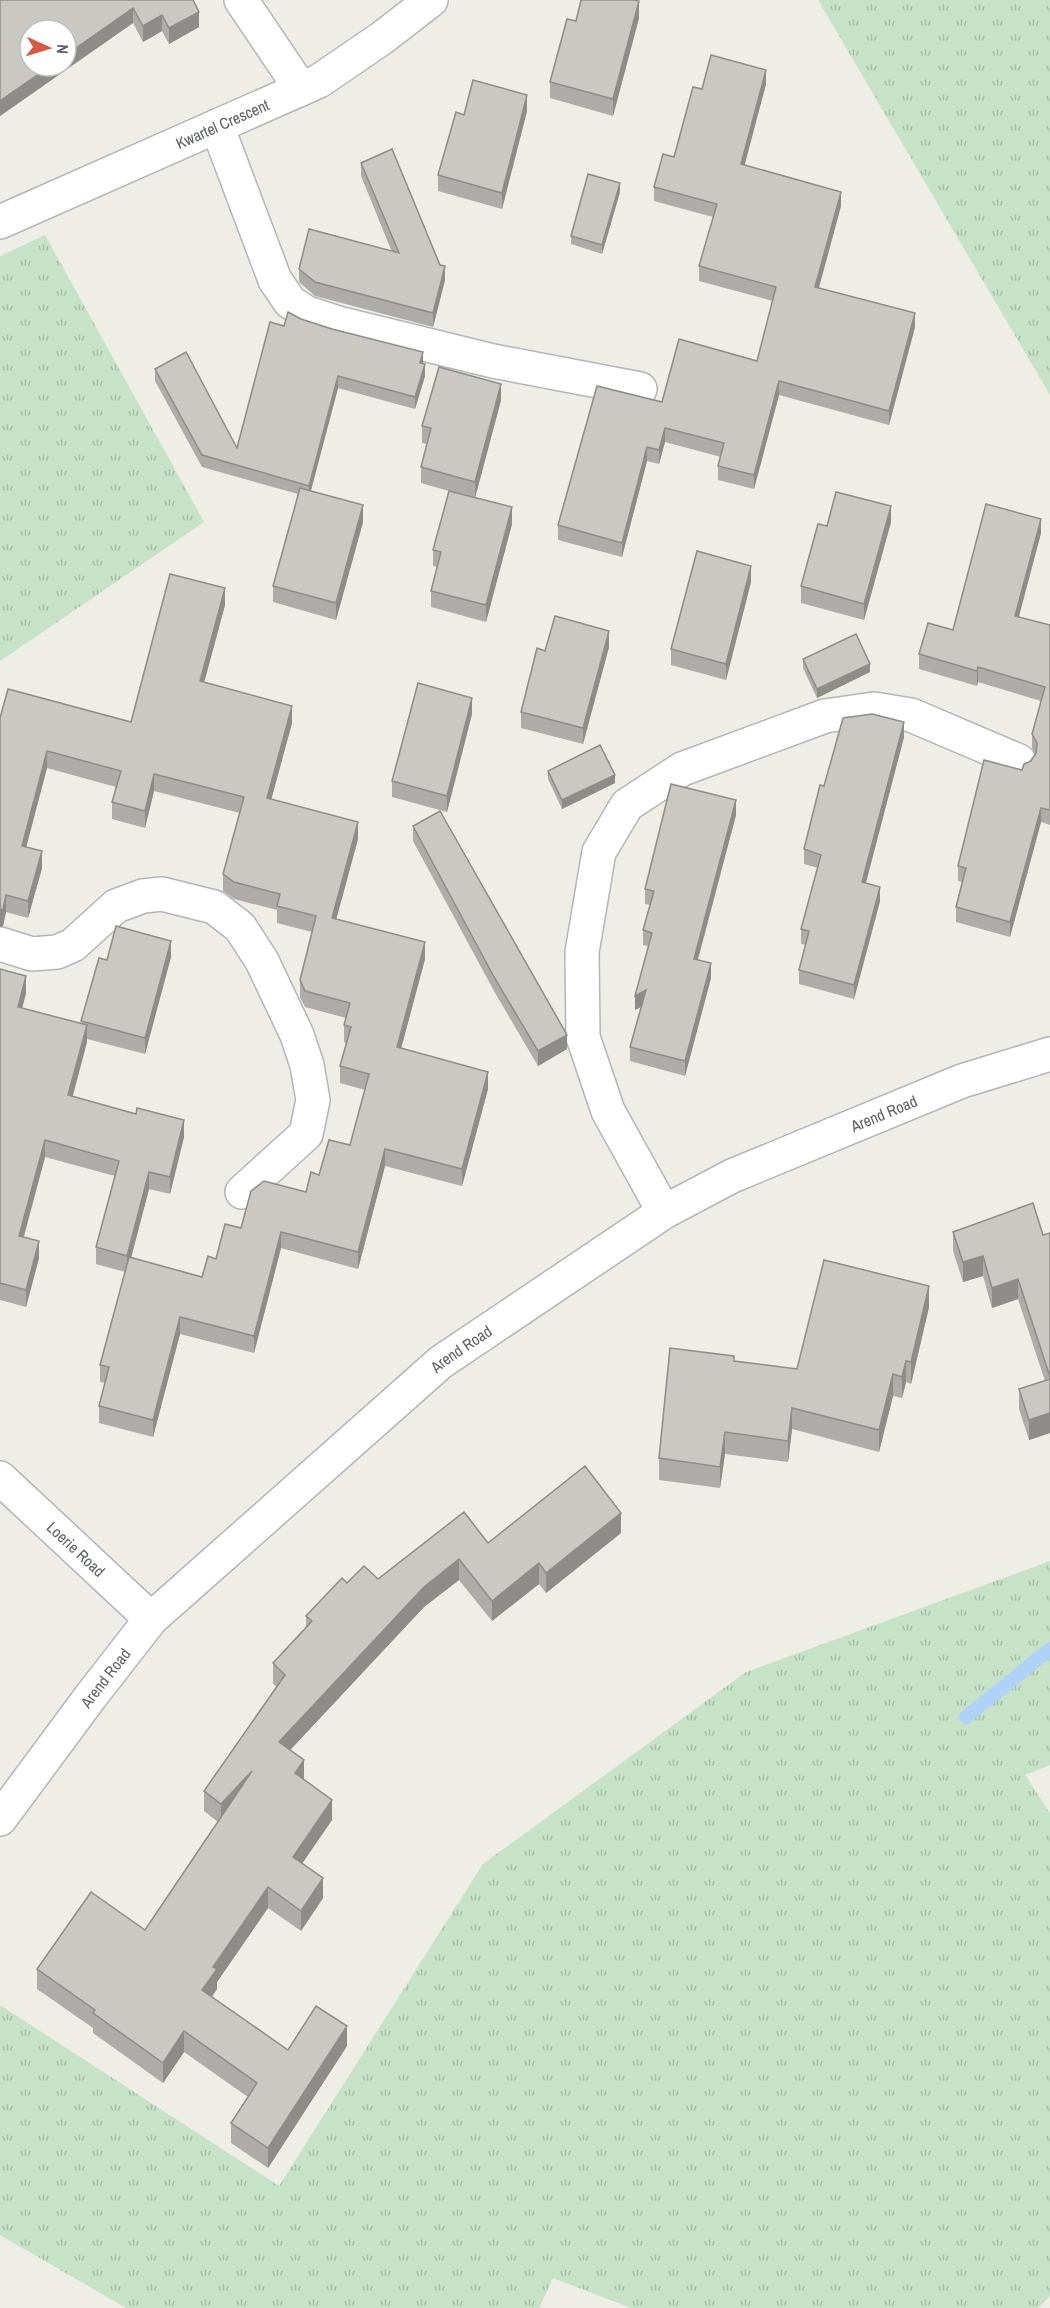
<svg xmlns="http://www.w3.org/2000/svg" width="1050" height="2308" font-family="'Archivo Narrow',sans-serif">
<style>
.grass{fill:url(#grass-tufts)}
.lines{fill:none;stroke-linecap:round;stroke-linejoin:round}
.stream{stroke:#afd2f6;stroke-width:14}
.street-casing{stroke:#b3b6b9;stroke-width:36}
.street{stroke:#fff;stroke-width:33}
.wall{fill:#aeaca8}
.shaded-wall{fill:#8d8c88}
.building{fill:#cac8c3;stroke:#8d8c88;stroke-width:1.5}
.labels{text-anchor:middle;stroke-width:4.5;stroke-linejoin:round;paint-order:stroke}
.street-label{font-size:16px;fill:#5e6165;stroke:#fff}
</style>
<defs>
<pattern id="grass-tufts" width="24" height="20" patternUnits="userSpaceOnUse" patternTransform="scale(1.5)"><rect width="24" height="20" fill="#c6e3c8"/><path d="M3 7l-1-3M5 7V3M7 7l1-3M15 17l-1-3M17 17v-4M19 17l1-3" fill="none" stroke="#a4bba6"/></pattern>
</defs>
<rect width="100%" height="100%" fill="#eeede6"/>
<g class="grass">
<polygon points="818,0 1050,0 1050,395"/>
<polygon points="45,235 204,522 0,661 0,256"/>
<polygon points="1050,1561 1050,1765 1025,1775 1050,1813 1050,2296 1038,2308 631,2308 553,2278 539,2308 126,2308 0,2235 0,2005 279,2186 483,1864 746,1672"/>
</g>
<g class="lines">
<polyline class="stream" points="966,1717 1050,1649"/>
<g class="street-casing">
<g id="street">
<polyline points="241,0 301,89"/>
<polyline points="217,126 275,280 290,302 307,313 338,323 493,361 640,389"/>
<path id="s1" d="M0 222 319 81 382 38 431 0"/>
<polyline points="0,944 32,954 57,952 73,945 116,906 143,896 162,894 214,907 240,927 262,961 297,1035 307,1065 313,1100 306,1134 242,1192"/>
<polyline points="664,1212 608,1111 583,1037 582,952 599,852 627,805 682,769 825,716 874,709 911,715 1019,761"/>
<path id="s2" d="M0 1478 151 1619"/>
<path id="s3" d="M0 1819 91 1696 151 1619 441 1362 664 1212 732 1176 962 1081 1050 1054"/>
</g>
</g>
<use href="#street" class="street"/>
</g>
<g class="wall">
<polygon points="0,0 193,0 199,27 169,44 162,31 143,42 133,23 0,116"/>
<polygon points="639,18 613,116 550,98 550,82 576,21"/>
<polygon points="766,84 744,165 841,206 819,288 915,327 889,425 779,395 754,489 718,480 718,466 721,457 665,442 659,464 647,461 622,557 558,540 558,525 662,402 757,361 773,301 699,281 699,266 713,217 654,201 654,187 674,157 702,89"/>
<polygon points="527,111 502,209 438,191 438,175 464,115"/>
<polygon points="361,163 445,280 433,327 315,296 299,282 299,269 392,252 361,176"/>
<polygon points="620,192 602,254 571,244 571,236"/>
<polygon points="301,319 423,363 425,376 415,409 338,388 311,491 363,522 336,620 273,602 273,586 298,494 202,467 155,381 155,369 237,448 284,326"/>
<polygon points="501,400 475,498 512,524 486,622 431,607 431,591 438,567 433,566 433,550 449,491 421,483 421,467 427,444 422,443 422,426"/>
<polygon points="891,522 864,620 801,603 801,586"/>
<polygon points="1041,533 1019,617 1050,625 1050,825 1041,822 1010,937 956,922 956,907 962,882 958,881 958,866 1022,770 1035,754 1032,748 1032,734 1041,701 978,682 977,686 919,669 919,654 953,630"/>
<polygon points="751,582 726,680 671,665 671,649"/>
<polygon points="225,605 204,682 292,723 271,800 358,839 336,919 425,959 401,1048 488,1089 462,1186 385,1166 358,1269 281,1248 254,1353 180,1334 153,1437 99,1423 99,1406 105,1383 100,1382 100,1365 125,1272 96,1264 96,1247 115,1176 45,1157 24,1237 39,1258 26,1307 0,1300 0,969 26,993 22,1008 81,1024 81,1021 107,960 171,957 145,1054 87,1039 87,1042 73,1096 184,1137 170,1194 149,1189 131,1258 202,1277 241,1228 306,1192 319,1175 350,1145 365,1090 340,1083 340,1066 346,1043 344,1042 344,1025 346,1018 305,1007 300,997 300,980 312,932 277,923 277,910 234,899 223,891 223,874 240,813 154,791 145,828 112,819 112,802 116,787 47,768 26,847 42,868 28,918 6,912 3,926 0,718 131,722"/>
<polygon points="609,647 583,744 521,728 521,712 545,651"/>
<polygon points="803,659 870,672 817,698 803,668"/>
<polygon points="472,714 447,812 392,797 392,781"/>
<polygon points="904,737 866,883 880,901 854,999 799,984 799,970 806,945 801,944 801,929 818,868 804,864 804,849 824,786"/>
<polygon points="548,771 615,783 562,809 548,779"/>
<polygon points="736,815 698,960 711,978 685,1076 630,1061 630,1047 641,1007 635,1010 648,946 643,945 643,930 650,905 645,904 645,889"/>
<polygon points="413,826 567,1049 538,1066 494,991 413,841"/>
<polygon points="953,1232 1043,1235 1050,1233 1050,1433 1029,1440 1019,1409 1019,1389 1045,1381 1018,1299 992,1308 983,1276 963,1282 953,1251"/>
<polygon points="929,1307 911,1384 906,1382 902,1398 893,1396 879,1452 792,1429 788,1462 725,1454 720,1488 659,1480 659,1458 734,1361 797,1369"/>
<polygon points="621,1533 546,1593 539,1584 492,1621 459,1580 424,1607 290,1750 304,1780 332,1820 302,1863 323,1898 301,1931 268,1908 217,1982 217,1989 212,1997 288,2050 347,2046 268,2168 231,2143 231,2123 248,2097 184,2052 163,2083 93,2033 93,2028 37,1989 37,1969 145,1930 218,1822 204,1811 204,1791 277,1687 273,1684 273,1663 306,1628 306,1616 347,1583 378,1579 488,1543"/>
</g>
<g class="shaded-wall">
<polygon points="639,1 639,18 613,116 613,99"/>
<polygon points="133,8 133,23 0,116 0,101 50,66 66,66 66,55"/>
<polygon points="199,12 199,27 169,44 169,28"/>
<polygon points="162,15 162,31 143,42 143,26"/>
<polygon points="766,70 766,84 741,179 741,164"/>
<polygon points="527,95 527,111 502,209 502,193"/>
<polygon points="620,183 620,192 602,254 602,245"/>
<polygon points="841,192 841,206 815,301 815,287"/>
<polygon points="445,266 445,280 433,327 433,313"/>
<polygon points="915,313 915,327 889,425 889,411"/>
<polygon points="423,352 423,363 420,363"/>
<polygon points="425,364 425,376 415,409 415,397"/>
<polygon points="338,376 338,388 309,497 309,486"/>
<polygon points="779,381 779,395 754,489 754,475"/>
<polygon points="501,384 501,400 475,498 475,482"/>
<polygon points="665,428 665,442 659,464 659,450"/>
<polygon points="647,447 647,461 622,557 622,543"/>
<polygon points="363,505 363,522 336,620 336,603"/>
<polygon points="891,506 891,522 864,620 864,604"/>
<polygon points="512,507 512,524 486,622 486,605"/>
<polygon points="1041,519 1041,533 1015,630 1015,616"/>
<polygon points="751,566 751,582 726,680 726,664"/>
<polygon points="225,588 225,605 200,698 200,681"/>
<polygon points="609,631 609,647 583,744 583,728"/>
<polygon points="870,664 870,672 817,698 817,689"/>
<polygon points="978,667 978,682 977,686 977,671"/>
<polygon points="472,698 472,714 447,812 447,796"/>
<polygon points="292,706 292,723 267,815 267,798"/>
<polygon points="904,722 904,737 862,897 862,882"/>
<polygon points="47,751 47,768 22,863 22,846"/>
<polygon points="154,774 154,791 145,828 145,811"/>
<polygon points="615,775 615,783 562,809 562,800"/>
<polygon points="736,800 736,815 694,973 694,959"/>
<polygon points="1041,808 1041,822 1010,937 1010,922"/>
<polygon points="358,822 358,839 332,935 332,918"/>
<polygon points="42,851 42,868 28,918 28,901"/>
<polygon points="880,887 880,901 854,999 854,985"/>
<polygon points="6,895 6,912 3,926 0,927 0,910"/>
<polygon points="171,941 171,957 145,1054 145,1038"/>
<polygon points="425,942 425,959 397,1064 397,1047"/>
<polygon points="711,963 711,978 685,1076 685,1061"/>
<polygon points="26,976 26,993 18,1024 18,1007"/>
<polygon points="646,990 646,1004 635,1010 635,996"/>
<polygon points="87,1025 87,1042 68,1112 68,1095"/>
<polygon points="567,1035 567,1049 538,1066 538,1051"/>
<polygon points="488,1072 488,1089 462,1186 462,1169"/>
<polygon points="184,1120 184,1137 170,1194 170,1177"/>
<polygon points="45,1140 45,1157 19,1253 19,1236"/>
<polygon points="385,1149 385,1166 358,1269 358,1252"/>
<polygon points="149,1172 149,1189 127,1273 127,1256"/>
<polygon points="281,1232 281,1248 254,1353 254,1336"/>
<polygon points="39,1241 39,1258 26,1307 26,1290"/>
<polygon points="983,1256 983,1276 963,1282 963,1262"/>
<polygon points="1018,1279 1018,1299 992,1308 992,1288"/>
<polygon points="929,1286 929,1307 911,1384 911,1362"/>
<polygon points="180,1317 180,1334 153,1437 153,1420"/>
<polygon points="906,1361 906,1382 902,1398 902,1377"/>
<polygon points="893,1374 893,1396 879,1452 879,1430"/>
<polygon points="792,1408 792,1429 788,1462 788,1441"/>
<polygon points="1050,1413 1050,1433 1029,1440 1029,1420"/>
<polygon points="725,1432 725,1454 720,1488 720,1467"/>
<polygon points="621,1513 621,1533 546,1593 546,1573"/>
<polygon points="459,1559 459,1580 424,1607 279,1762 279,1742 424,1587"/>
<polygon points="539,1563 539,1584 492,1621 492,1601"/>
<polygon points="304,1760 304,1780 295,1773"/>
<polygon points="252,1771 221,1824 221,1804"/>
<polygon points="332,1800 332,1820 293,1877 293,1857"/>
<polygon points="323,1878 323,1898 301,1931 301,1911"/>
<polygon points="268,1887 268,1908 217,1982 217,1989 202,2010 202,1990 213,1967"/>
<polygon points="347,2026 347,2046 268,2168 268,2148"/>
<polygon points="184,2031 184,2052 163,2083 163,2063"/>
</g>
<g class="building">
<polygon points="0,0 193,0 199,12 169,28 162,15 143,26 133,8 66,55 66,30 30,30 30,66 50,66 0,101"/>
<polygon points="581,0 634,0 639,1 613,99 550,82 567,19 576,21"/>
<polygon points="711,55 766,70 741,164 841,192 815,287 915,313 889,411 779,381 754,475 718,466 724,443 665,428 659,450 647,447 622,543 558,525 597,386 662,402 679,339 757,361 776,287 699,266 717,204 654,187 663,154 674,157 693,87 702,89"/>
<polygon points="473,80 527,95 502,193 438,175 456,112 464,115"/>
<polygon points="392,149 440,265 445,266 433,313 315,282 299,269 309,229 399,253 361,163"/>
<polygon points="588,174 620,183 602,245 571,236"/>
<polygon points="288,312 301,319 332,329 423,352 420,363 425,364 415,397 338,376 309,486 202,455 155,369 186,352 237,448 270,322 284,326"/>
<polygon points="439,367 501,384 475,482 421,467 431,428 422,426"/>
<polygon points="300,488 363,505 336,603 273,586"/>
<polygon points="449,491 512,507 486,605 431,591 441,552 433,550"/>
<polygon points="836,492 891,506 864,604 801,586 818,524 827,526"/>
<polygon points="986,504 1041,519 1015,616 1050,625 1050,810 1041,808 1010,922 956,907 966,868 958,866 984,760 1022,770 1024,764 1031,761 1036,753 1037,743 1032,734 1045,687 978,667 977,671 919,654 928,623 953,630"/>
<polygon points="697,551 751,566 726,664 671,649"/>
<polygon points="170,574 225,588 200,681 292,706 267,798 358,822 332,918 425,942 397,1047 488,1072 462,1169 385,1149 358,1252 281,1232 254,1336 180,1317 153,1420 99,1406 109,1367 100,1365 129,1257 202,1277 208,1256 216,1259 225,1224 241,1228 251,1191 264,1181 306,1192 311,1172 319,1175 329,1140 350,1145 369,1074 340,1066 351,1027 344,1025 350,1003 305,991 300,980 316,916 277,906 280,894 234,882 223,874 244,797 154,774 145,811 112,802 121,771 47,751 22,846 42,851 28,901 6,895 3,909 0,910 0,718 8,689 131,722"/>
<polygon points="555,616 609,631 583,728 521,712 537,648 545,651"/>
<polygon points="856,634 870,664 817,689 803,659"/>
<polygon points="418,683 472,698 447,796 392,781"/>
<polygon points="872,714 904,722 862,882 880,887 854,985 799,970 809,931 801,929 821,855 804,849 820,785 824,786 843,718"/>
<polygon points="600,745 615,775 562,800 548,771"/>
<polygon points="671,784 736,800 694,959 711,963 685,1061 630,1047 646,990 635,996 652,933 643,930 654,891 645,889"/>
<polygon points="440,811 567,1035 538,1051 494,977 413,826"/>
<polygon points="116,926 171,941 145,1038 81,1021 99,958 107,960"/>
<polygon points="0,969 26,976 18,1007 87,1025 68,1095 136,1114 137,1108 184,1120 170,1177 149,1172 127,1256 96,1247 119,1161 45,1140 19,1236 39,1241 26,1290 0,1283"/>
<polygon points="1033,1203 1043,1235 1050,1233 1050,1377 1018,1279 992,1288 983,1256 963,1262 953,1232"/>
<polygon points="824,1260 929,1286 911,1362 906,1361 902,1377 893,1374 879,1430 792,1408 788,1441 725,1432 720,1467 659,1458 670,1348 734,1356 734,1361 797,1369"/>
<polygon points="1050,1379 1050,1413 1029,1420 1019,1389"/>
<polygon points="585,1466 621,1513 546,1573 539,1563 492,1601 459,1559 424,1587 279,1742 304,1760 295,1773 332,1800 293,1857 323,1878 301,1911 268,1887 213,1967 217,1969 202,1990 288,2050 316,2006 347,2026 268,2148 231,2123 257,2083 184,2031 163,2063 93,2013 95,2010 37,1969 91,1892 145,1930 252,1771 221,1804 204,1791 285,1675 273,1663 312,1621 306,1616 342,1578 347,1583 364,1566 378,1579 464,1512 488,1543"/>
</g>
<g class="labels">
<g class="street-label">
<text dy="6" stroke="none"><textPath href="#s1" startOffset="243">Kwartel Crescent</textPath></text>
<text dy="6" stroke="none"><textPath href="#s3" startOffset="1148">Arend Road</textPath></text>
<text dy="6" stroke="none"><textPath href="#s3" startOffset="662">Arend Road</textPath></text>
<text dy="6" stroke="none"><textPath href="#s2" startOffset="104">Loerie Road</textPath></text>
<text dy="6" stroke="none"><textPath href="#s3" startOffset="176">Arend Road</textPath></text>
</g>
</g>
<g transform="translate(48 48) rotate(94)"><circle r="28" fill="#ffffff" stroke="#bfc0c1" stroke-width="1.5"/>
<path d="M0-4.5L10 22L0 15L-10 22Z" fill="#d65944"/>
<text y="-9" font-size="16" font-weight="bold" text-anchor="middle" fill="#5e6165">N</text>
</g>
</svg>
